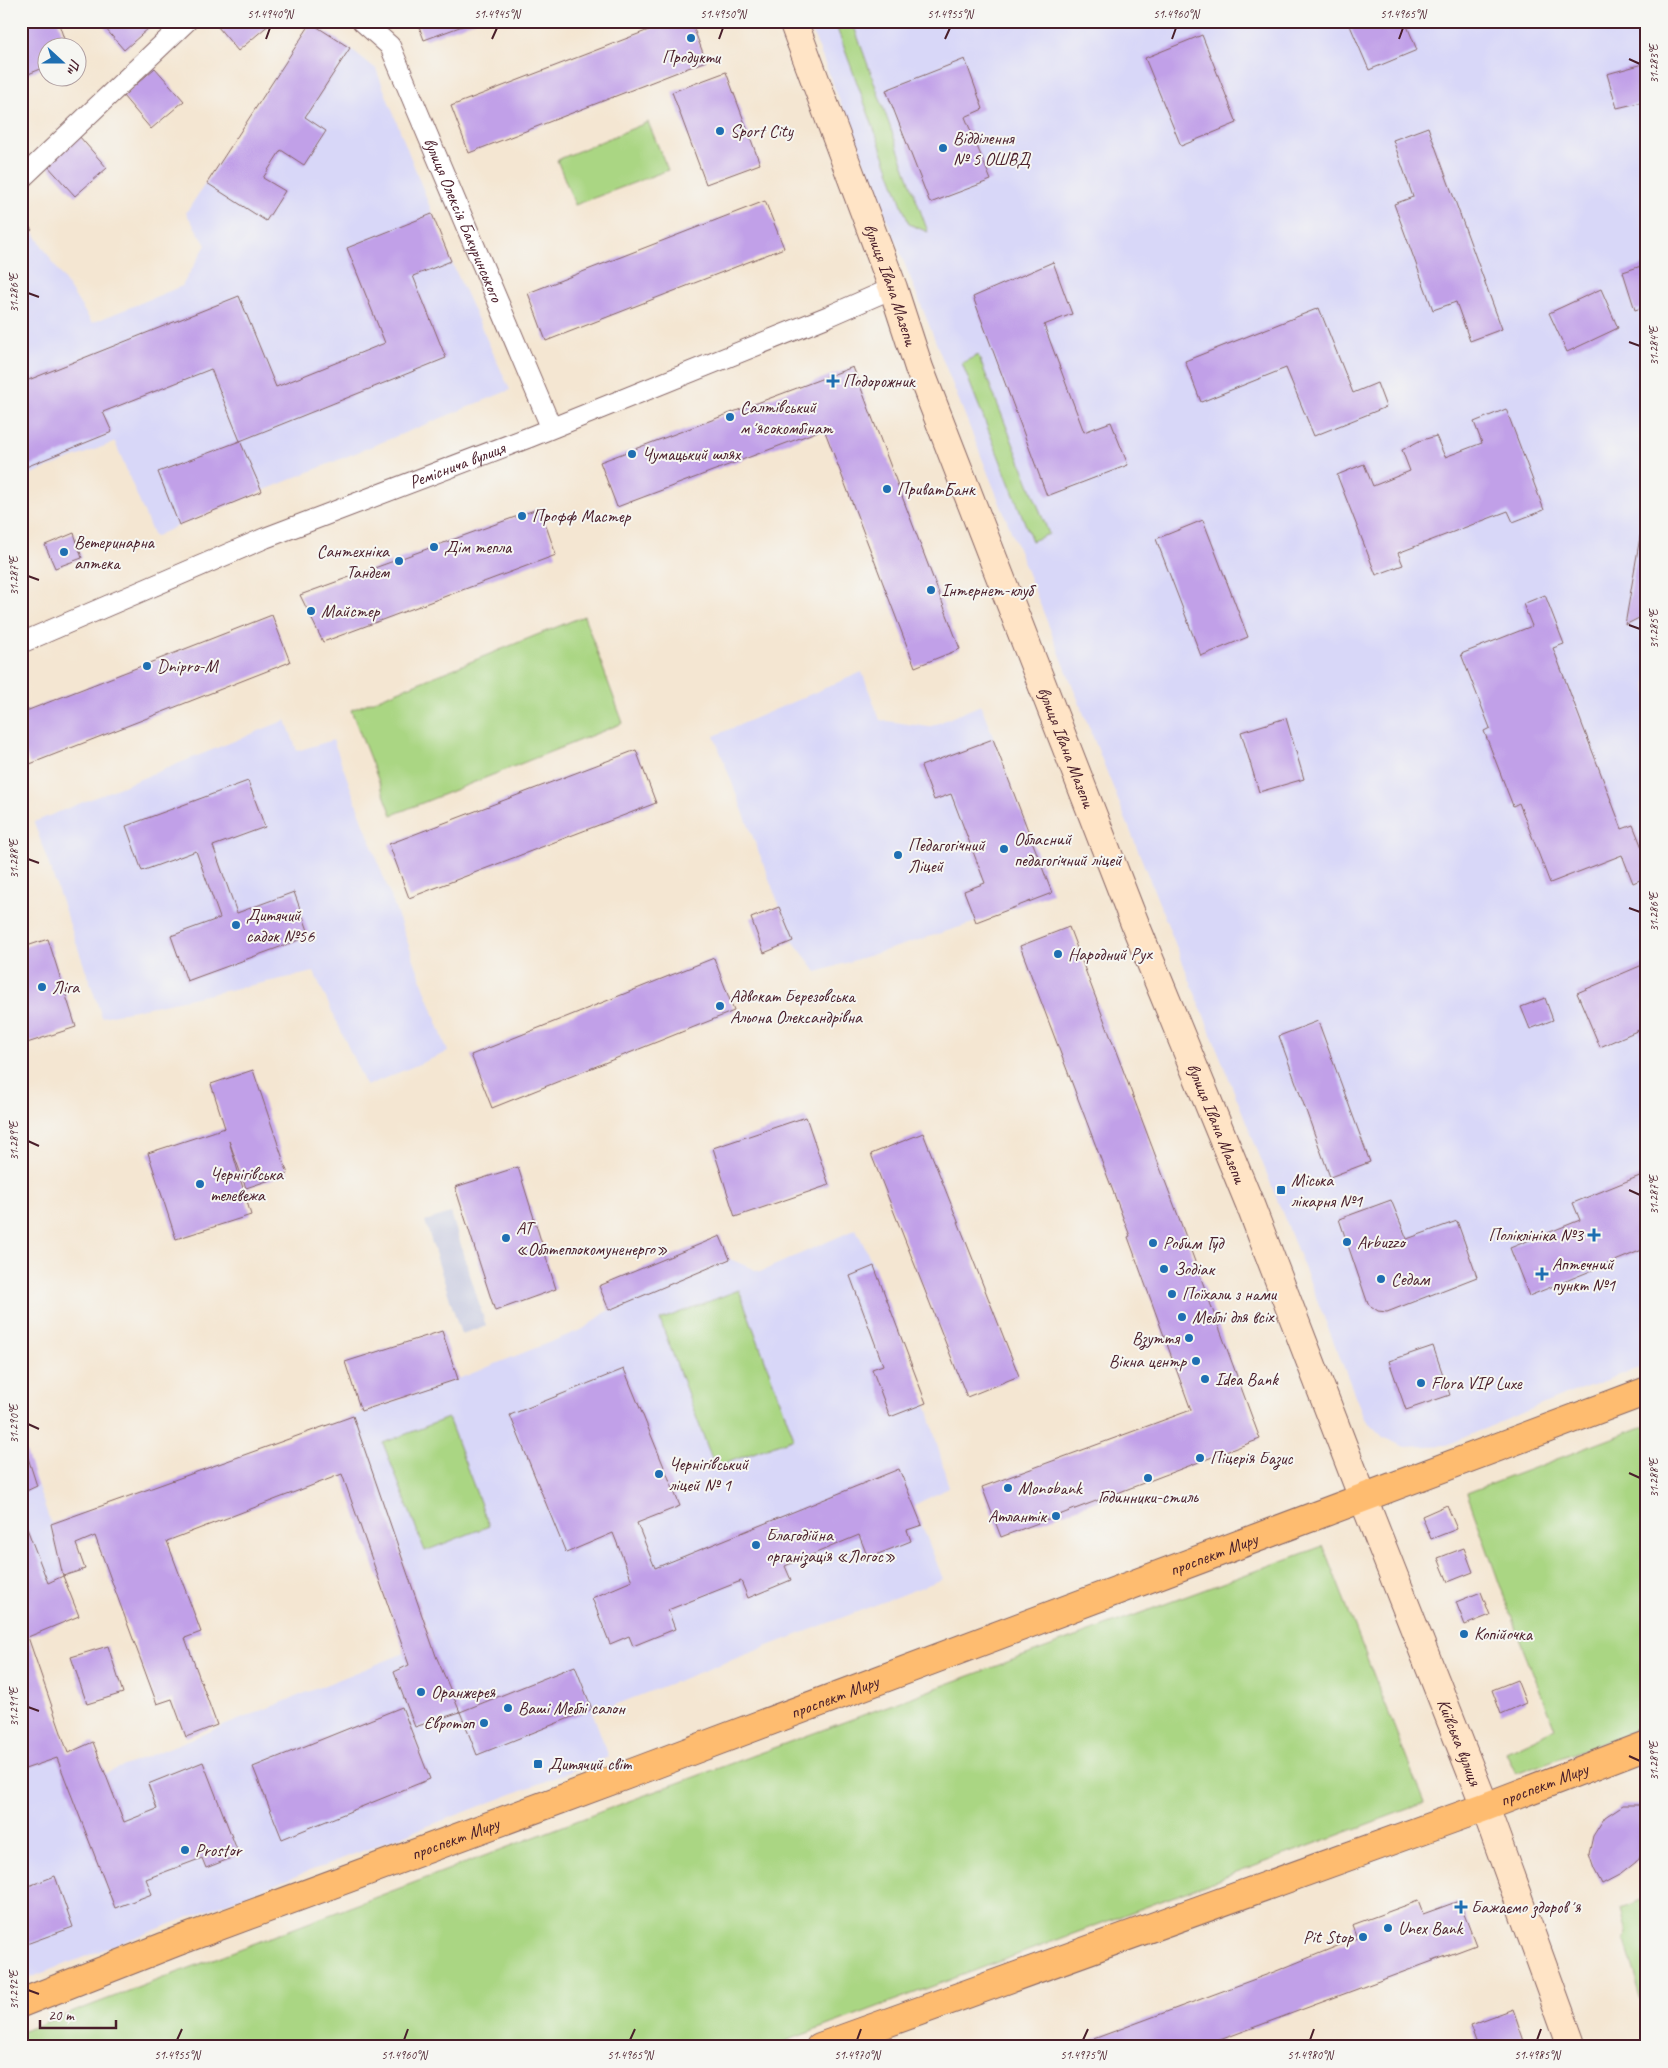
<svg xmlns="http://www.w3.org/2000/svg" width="1668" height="2068" font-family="Caveat,sans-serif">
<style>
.built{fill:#d8d7f8}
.industrial{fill:#bfc2dd}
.green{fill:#aad683;stroke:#7a7a57}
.building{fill:#c1a0e8}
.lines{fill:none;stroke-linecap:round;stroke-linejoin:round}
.street-casing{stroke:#866565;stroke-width:22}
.secondary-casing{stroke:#866565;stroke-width:30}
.primary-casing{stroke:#866565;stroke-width:30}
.street{stroke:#fff;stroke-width:20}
.secondary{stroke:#ffe4c6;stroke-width:28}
.primary{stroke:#febc70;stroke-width:28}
.ticks{fill:none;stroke:#4a1f2b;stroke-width:2}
.poi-dot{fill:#1f6fb2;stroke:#f6f6f2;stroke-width:2}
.labels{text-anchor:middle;stroke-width:4;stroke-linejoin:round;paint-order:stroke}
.poi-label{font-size:18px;fill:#4a1f2b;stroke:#f6f6f2;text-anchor:start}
.street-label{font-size:18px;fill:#4a1f2b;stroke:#f6f6f2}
.neatline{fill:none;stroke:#4a1f2b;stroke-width:2}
.ticks-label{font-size:12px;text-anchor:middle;fill:#4a1f2b}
</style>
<rect width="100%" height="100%" fill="#f6f6f2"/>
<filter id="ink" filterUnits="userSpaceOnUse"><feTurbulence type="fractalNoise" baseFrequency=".02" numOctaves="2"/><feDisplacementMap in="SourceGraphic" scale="10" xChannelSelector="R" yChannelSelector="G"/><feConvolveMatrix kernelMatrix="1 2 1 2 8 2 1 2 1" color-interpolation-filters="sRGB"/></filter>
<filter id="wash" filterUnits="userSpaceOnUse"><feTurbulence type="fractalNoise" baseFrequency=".0096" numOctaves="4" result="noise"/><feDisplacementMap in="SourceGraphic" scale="20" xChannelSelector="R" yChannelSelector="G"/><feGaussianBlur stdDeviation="1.12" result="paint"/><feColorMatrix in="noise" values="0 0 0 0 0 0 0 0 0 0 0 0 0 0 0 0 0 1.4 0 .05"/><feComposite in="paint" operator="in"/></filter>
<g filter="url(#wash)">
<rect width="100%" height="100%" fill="#f4e6d2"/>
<g class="built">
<polygon points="808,21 1647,21 1647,1365 1565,1395 1446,1445 1405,1447 1384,1438 1364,1418"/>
<polygon points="311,23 350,48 376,69 451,261 510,390 179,525 154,537 115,442 21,478 21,327 29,326 21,316 21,238 32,230 92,323 182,286 206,245 186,213"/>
<polygon points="862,672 880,720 929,727 981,705 1052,893 976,922 817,972 793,941 714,736"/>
<polygon points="286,720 297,751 333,740 448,1052 366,1086 314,972 102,1017 34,822"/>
<polygon points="856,1229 874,1266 926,1403 949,1488 914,1505 943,1579 594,1713 592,1711 609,1757 21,1981 21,1620 68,1753 69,1788 432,1642 353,1416 458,1379 583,1329 609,1310 730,1259 760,1272"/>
<polygon points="21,1438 51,1524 63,1576 48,1583 21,1619"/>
</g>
<polygon class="industrial" points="451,1213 486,1326 461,1334 425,1221"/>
<g class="green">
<polygon points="838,21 852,21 928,232 909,224 835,23"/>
<polygon points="648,122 668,170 575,205 557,160"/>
<polygon points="978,355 1049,534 1032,541 962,363"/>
<polygon points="584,616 623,723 392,815 351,710"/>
<polygon points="739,1290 794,1438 715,1467 660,1320"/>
<polygon points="448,1418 489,1526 425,1551 383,1443"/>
<polygon points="1647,1425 1647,1726 1516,1774 1506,1752 1555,1729 1520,1641 1467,1493"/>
<polygon points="1323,1546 1424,1803 770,2047 21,2047 21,2032 629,1801"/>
<polygon points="1647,1897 1647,2016 1624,1942 1627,1933 1621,1908"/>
</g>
<g id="blocks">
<g class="building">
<polygon points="21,21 58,21 67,48 48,48 48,66 21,77"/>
<polygon points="99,21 157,21 124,50"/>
<polygon points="213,21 269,21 271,23 238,51"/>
<polygon points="417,21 476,21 424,40"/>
<polygon points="672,21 691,21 706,61 469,153 451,106"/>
<polygon points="1348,21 1405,21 1417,50 1369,70"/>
<polygon points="311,23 350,48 305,117 326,131 304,165 281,150 263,178 285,191 266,221 207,183"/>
<polygon points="1202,35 1237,123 1181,146 1145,58"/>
<polygon points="965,59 983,109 965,117 991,180 930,203 886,90"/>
<polygon points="1647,63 1647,101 1617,108 1607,74"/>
<polygon points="155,68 184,101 151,129 123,96"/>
<polygon points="726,72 760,164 706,184 672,92"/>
<polygon points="1428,127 1502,329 1470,341 1456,302 1433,310 1394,204 1413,197 1393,140"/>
<polygon points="79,136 107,168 75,196 46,164"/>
<polygon points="765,201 784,248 546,341 528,293"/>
<polygon points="432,214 451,261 413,276 446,358 240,441 211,369 103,412 112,432 21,469 21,383 239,296 276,387 385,343 347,248"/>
<polygon points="21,217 32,230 21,238"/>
<polygon points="1053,262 1072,314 1044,325 1084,432 1111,422 1128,465 1047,496 973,297"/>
<polygon points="1647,264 1647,306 1635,310 1623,272"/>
<polygon points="1601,289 1618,328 1567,352 1549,313"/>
<polygon points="1319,308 1353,393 1377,383 1386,407 1314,436 1286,368 1201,402 1185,361"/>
<polygon points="853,367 960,649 915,667 824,429 617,507 600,462"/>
<polygon points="1506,409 1544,510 1513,522 1508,511 1398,553 1403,565 1376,575 1337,475 1364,464 1373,486 1410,471 1402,450 1419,441 1436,436 1445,457 1482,443 1474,422"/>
<polygon points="240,441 262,491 179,525 158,472"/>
<polygon points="1646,502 1647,614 1625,625"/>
<polygon points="540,508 556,555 323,642 300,595"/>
<polygon points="1203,520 1248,637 1201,656 1156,539"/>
<polygon points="74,533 82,558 55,568 45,545"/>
<polygon points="1545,595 1564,644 1553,648 1622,829 1633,825 1647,860 1647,877 1633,883 1622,855 1550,883 1519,803 1513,806 1484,731 1490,728 1461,654 1532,626 1523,604"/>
<polygon points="272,615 290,662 30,764 21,743 21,713"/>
<polygon points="1286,718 1304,779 1259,792 1241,732"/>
<polygon points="993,739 1052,893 976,922 964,891 985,883 951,794 934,800 921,766"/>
<polygon points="636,750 656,803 409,898 389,844"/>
<polygon points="248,781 265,827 213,846 237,913 294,892 310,936 187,981 171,936 220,918 196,851 142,871 126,826"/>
<polygon points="779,907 793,941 764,953 751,918"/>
<polygon points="1069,927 1179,1218 1260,1439 1001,1537 982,1487 1191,1410 1128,1237 1130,1236 1020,946"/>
<polygon points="48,939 76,1027 21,1045 21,948"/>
<polygon points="714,958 734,1011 492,1108 471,1055"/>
<polygon points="1647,963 1647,1049 1639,1030 1600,1047 1577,993"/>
<polygon points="1545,998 1553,1020 1530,1029 1521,1007"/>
<polygon points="1318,1021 1370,1162 1330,1177 1279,1036"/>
<polygon points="253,1070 288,1174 246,1188 229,1141 251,1215 176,1239 148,1153 225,1128 211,1084"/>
<polygon points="806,1117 829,1185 735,1217 713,1148"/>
<polygon points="923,1133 1019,1376 967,1397 871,1154"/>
<polygon points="518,1167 556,1289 495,1311 455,1187"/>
<polygon points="1647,1173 1647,1248 1529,1296 1510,1248 1580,1220 1573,1203"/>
<polygon points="1391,1200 1407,1239 1457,1221 1477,1277 1387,1312 1378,1311 1368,1304 1339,1219"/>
<polygon points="720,1236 730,1259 609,1310 599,1286"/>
<polygon points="874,1266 926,1403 890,1417 872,1369 883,1365 850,1276"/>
<polygon points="442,1331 458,1379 361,1411 345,1362"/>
<polygon points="1433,1346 1450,1395 1406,1410 1389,1361"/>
<polygon points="624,1369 680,1506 637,1523 655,1568 899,1469 922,1525 907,1530 911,1541 868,1558 859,1535 785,1566 791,1580 748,1598 741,1581 668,1610 675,1629 633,1646 629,1636 610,1644 592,1598 632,1581 613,1533 566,1553 510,1415"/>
<polygon points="353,1416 436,1656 460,1712 415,1727 394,1672 409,1665 342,1474 167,1541 201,1632 185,1638 217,1725 186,1737 172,1699 157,1704 95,1536 76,1544 85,1569 63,1576 79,1616 28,1637 68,1753 93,1742 124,1822 157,1809 148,1784 203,1762 239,1855 206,1868 202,1858 146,1879 152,1894 115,1908 57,1758 25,1769 21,1759 21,1513 48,1583 63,1576 51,1524"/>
<polygon points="22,1439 37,1486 22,1493 21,1489"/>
<polygon points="1447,1505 1457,1529 1431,1539 1422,1516"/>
<polygon points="1464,1548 1473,1572 1448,1582 1438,1558"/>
<polygon points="1481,1592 1490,1615 1465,1625 1456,1602"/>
<polygon points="108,1646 123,1693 87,1704 71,1657"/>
<polygon points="575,1666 592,1709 477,1755 460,1712"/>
<polygon points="1517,1680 1526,1703 1501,1714 1492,1690"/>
<polygon points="402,1707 430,1779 282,1839 253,1767"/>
<polygon points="1623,1805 1639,1805 1645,1823 1646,1841 1636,1862 1621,1874 1602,1884 1594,1869 1589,1854 1593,1836 1605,1817"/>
<polygon points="55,1876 73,1927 21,1946 21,1889"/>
<polygon points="1418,1901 1423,1914 1459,1901 1476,1945 1201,2047 1072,2047 1274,1972 1357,1938 1352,1925"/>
<polygon points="1513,2009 1526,2047 1478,2047 1470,2025"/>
</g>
</g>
</g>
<g filter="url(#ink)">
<use href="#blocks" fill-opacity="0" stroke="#866565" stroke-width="1"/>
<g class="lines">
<g class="street-casing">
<g id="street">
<path id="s1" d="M362 21 390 46 551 427"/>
<polyline points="21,179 187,21"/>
<path id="s2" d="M21 643 265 538 530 437 829 316 893 288"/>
</g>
</g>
<g class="secondary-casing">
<g id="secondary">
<path id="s3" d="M793 21 893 288 919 368 1137 929 1249 1202 1363 1498 1485 1807 1572 2047"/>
</g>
</g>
<g class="primary-casing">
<g id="primary">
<path id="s4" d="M21 2003 176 1942 640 1770 1647 1391"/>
<path id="s5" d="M820 2047 1485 1807 1647 1745"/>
</g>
</g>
<use href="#street" class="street"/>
<use href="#secondary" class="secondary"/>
<use href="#primary" class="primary"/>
</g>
</g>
<path class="ticks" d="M266 39 270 28M492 39 497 28M719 39 723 28M945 39 950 28M1172 39 1176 28M1399 39 1403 28M1629 59 1640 64M28 293 39 297M1629 342 1640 346M28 576 39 580M1629 625 1640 629M28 859 39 863M1629 908 1640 912M28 1141 39 1146M1629 1190 1640 1195M28 1424 39 1429M1629 1473 1640 1478M28 1707 39 1711M1629 1756 1640 1761M28 1990 39 1994M177 2040 182 2029M404 2040 408 2029M630 2040 635 2029M857 2040 861 2029M1083 2040 1088 2029M1310 2040 1314 2029M1537 2040 1541 2029"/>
<g class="poi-dot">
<circle cx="691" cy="38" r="5"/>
<circle cx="720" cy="131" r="5"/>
<circle cx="943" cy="148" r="5"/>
<path d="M830.5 373.5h5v5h5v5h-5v5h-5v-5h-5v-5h5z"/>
<circle cx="730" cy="417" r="5"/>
<circle cx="632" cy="454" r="5"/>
<circle cx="887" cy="489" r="5"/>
<circle cx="522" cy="516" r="5"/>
<circle cx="434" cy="547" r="5"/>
<circle cx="64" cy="552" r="5"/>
<circle cx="399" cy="561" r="5"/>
<circle cx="931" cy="590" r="5"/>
<circle cx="311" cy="611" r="5"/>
<circle cx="147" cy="666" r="5"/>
<circle cx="1004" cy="849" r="5"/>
<circle cx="898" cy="855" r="5"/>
<circle cx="236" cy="925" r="5"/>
<circle cx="1058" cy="954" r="5"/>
<circle cx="42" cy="987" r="5"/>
<circle cx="720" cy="1006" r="5"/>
<circle cx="200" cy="1184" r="5"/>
<rect x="1276" y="1185" width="10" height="10" rx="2.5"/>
<path d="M1591.5 1227.5h5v5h5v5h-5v5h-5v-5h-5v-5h5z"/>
<circle cx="506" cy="1238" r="5"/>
<circle cx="1347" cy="1242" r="5"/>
<circle cx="1153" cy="1243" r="5"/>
<circle cx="1164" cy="1269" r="5"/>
<path d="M1539.5 1266.5h5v5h5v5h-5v5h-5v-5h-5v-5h5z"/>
<circle cx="1381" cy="1279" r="5"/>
<circle cx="1172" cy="1294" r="5"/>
<circle cx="1182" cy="1317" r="5"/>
<circle cx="1189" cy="1338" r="5"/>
<circle cx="1196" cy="1361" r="5"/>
<circle cx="1205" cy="1379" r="5"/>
<circle cx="1421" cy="1383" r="5"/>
<circle cx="1200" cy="1458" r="5"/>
<circle cx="659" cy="1474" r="5"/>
<circle cx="1148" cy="1478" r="5"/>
<circle cx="1008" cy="1488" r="5"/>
<circle cx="1056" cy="1516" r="5"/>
<circle cx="756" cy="1545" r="5"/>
<circle cx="1464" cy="1634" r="5"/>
<circle cx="421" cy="1692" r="5"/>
<circle cx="508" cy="1708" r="5"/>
<circle cx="484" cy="1723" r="5"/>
<rect x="533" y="1759" width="10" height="10" rx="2.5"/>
<circle cx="185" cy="1850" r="5"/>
<path d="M1458.5 1899.5h5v5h5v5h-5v5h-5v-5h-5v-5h5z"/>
<circle cx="1388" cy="1928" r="5"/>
<circle cx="1363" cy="1937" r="5"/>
</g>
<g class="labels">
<g class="poi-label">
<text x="691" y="63" text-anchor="middle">Продукти</text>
<text x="730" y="137">Sport City</text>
<text x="953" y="144">Відділення<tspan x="953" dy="21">№ 5 ОШВД</tspan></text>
<text x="843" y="387">Подорожник</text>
<text x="740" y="413">Салтівський<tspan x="740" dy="21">мʼясокомбінат</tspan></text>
<text x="642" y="460">Чумацький шлях</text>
<text x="897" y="495">ПриватБанк</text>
<text x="532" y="522">Профф Мастер</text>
<text x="74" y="548">Ветеринарна<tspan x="74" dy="21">аптека</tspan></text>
<text x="444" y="553">Дім тепла</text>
<text x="389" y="557" text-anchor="end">Сантехніка<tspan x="389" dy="21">Тандем</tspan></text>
<text x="941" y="596">Інтернет-клуб</text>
<text x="321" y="617">Майстер</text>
<text x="157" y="672">Dnipro-M</text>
<text x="1014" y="845">Обласний<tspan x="1014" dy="21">педагогічний ліцей</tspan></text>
<text x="908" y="851">Педагогічний<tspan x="908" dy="21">Ліцей</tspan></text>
<text x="246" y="921">Дитячий<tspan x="246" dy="21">садок №56</tspan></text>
<text x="1068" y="960">Народний Рух</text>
<text x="52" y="993">Ліга</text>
<text x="730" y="1002">Адвокат Березовська<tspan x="730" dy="21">Альона Олександрівна</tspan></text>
<text x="210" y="1180">Чернігівська<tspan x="210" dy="21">телевежа</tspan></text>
<text x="1291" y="1186">Міська<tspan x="1291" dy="21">лікарня №1</tspan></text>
<text x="516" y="1234">АТ<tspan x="516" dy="21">«Облтеплокомуненерго»</tspan></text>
<text x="1583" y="1241" text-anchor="end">Поліклініка №3</text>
<text x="1357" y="1248">Arbuzzo</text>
<text x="1163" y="1249">Робим Гуд</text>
<text x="1552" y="1270">Аптечний<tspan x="1552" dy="21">пункт №1</tspan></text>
<text x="1174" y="1275">Зодіак</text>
<text x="1391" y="1285">Седам</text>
<text x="1182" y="1300">Поїхали з нами</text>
<text x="1192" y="1323">Меблі для всіх</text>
<text x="1179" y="1344" text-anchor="end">Взуття</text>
<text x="1186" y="1367" text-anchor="end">Вікна центр</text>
<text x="1215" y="1385">Idea Bank</text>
<text x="1431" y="1389">Flora VIP Luxe</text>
<text x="1210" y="1464">Піцерія Базис</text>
<text x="669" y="1470">Чернігівський<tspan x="669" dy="21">ліцей № 1</tspan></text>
<text x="1018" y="1494">Monobank</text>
<text x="1148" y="1503" text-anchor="middle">Годинники-стиль</text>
<text x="1046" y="1522" text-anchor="end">Атлантік</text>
<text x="766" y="1541">Благодійна<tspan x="766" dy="21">організація «Логос»</tspan></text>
<text x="1474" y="1640">Копійочка</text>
<text x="431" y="1698">Оранжерея</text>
<text x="518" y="1714">Ваші Меблі салон</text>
<text x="474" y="1729" text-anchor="end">Євротоп</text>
<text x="548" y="1770">Дитячий світ</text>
<text x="195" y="1856">Prostor</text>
<text x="1471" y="1913">Бажаємо здоровʼя</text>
<text x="1398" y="1934">Unex Bank</text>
<text x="1353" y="1943" text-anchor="end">Pit Stop</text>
</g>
<g class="street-label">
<text dy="6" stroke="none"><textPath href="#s1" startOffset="226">вулиця Олексія Бакуринського</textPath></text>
<text dy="6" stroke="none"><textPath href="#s3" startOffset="281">вулиця Івана Мазепи</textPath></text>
<text dy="6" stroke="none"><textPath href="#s2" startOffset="471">Реміснича вулиця</textPath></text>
<text dy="6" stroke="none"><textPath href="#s3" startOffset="776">вулиця Івана Мазепи</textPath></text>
<text dy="6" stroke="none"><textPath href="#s3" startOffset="1181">вулиця Івана Мазепи</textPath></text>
<text dy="6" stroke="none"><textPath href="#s4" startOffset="1274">проспект Миру</textPath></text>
<text dy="6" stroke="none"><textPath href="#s4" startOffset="869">проспект Миру</textPath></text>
<text dy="6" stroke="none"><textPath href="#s3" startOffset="1846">Київська вулиця</textPath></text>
<text dy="6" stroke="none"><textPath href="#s5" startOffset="770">проспект Миру</textPath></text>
<text dy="6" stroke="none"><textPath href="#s4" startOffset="464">проспект Миру</textPath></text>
</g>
</g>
<rect width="1668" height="2068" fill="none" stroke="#f6f6f2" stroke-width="55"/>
<g transform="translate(62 62) rotate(111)"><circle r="24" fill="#f6f6f2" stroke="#b1a0a2"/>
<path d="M0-4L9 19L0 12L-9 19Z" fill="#1f6fb2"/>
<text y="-8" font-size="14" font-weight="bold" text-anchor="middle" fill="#4a1f2b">Пн</text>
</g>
<path d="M40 2020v8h76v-8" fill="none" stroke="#4a1f2b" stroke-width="2.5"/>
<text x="48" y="2020" font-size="15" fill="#4a1f2b" stroke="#f6f6f2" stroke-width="4" paint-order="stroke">20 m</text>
<rect x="28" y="28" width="1612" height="2012" class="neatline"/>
<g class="ticks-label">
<text x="270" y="18">51.4940°N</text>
<text x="497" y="18">51.4945°N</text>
<text x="723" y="18">51.4950°N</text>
<text x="950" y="18">51.4955°N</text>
<text x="1176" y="18">51.4960°N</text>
<text x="1403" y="18">51.4965°N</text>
<text transform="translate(1654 64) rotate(-90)" y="4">31.283°E</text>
<text transform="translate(14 293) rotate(-90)" y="4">31.286°E</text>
<text transform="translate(1654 346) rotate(-90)" y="4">31.284°E</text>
<text transform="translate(14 576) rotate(-90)" y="4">31.287°E</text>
<text transform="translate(1654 629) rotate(-90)" y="4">31.285°E</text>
<text transform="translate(14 859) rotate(-90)" y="4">31.288°E</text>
<text transform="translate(1654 912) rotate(-90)" y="4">31.286°E</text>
<text transform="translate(14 1141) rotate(-90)" y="4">31.289°E</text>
<text transform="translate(1654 1195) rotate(-90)" y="4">31.287°E</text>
<text transform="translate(14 1424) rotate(-90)" y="4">31.290°E</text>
<text transform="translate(1654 1478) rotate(-90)" y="4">31.288°E</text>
<text transform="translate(14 1707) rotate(-90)" y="4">31.291°E</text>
<text transform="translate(1654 1761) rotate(-90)" y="4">31.289°E</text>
<text transform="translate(14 1990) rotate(-90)" y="4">31.292°E</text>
<text x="177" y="2059">51.4955°N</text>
<text x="404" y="2059">51.4960°N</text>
<text x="630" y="2059">51.4965°N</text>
<text x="857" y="2059">51.4970°N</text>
<text x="1083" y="2059">51.4975°N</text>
<text x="1310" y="2059">51.4980°N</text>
<text x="1537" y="2059">51.4985°N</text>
</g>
</svg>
